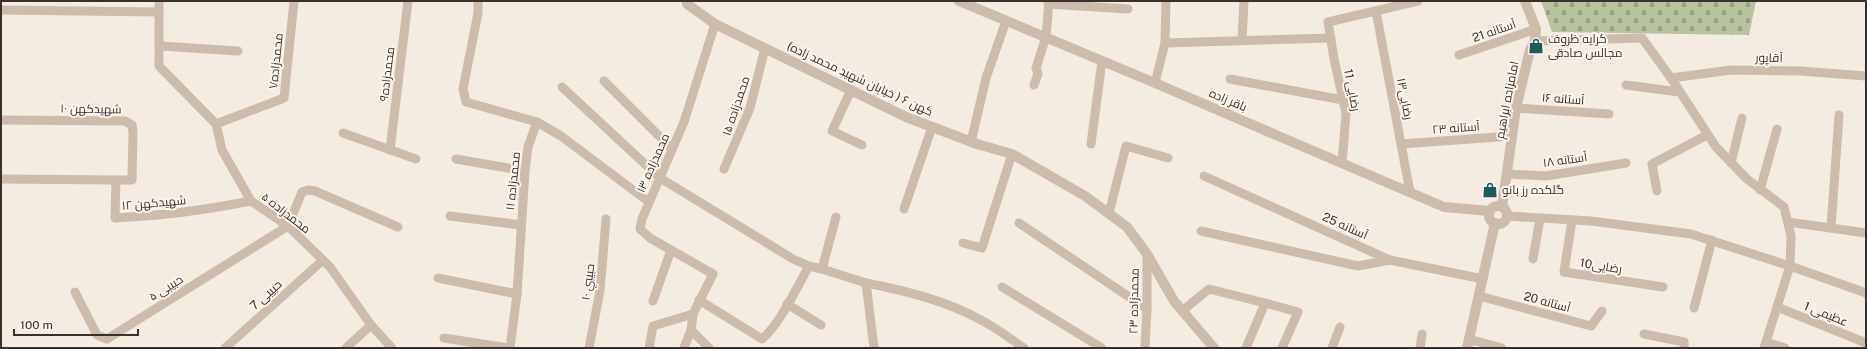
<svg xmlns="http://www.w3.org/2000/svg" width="1867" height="349" font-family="'Public Sans',Cairo,sans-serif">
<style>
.cemetery{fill:url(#cemetery-stones)}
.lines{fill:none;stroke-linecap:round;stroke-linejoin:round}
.minor{stroke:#cdbbac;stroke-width:9}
.tertiary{stroke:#cdbbac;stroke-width:10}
.labels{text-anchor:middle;stroke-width:4;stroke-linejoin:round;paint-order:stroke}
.street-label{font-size:12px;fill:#3b302b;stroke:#fbf5ee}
.poi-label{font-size:12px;fill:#3b302b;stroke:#fbf5ee;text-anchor:start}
</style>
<defs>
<pattern id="cemetery-stones" width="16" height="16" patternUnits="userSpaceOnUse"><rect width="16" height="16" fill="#b8c4a0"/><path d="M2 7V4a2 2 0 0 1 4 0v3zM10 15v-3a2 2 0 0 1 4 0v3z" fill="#97a083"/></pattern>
</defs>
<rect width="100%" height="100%" fill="#f4ebe1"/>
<polygon class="cemetery" points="1541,1 1756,1 1749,35 1552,32"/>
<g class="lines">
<g class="minor">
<polyline points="159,1 159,66 216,124 222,150 251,201 288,226 330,267 371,325 392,348"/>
<polyline points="478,1 478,13 463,89 466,102 537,122 528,147 525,171 517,294 510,348"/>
<polyline points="1048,4 1128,9"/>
<polyline points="1,10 159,12"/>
<polyline points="1376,11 1410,192"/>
<polyline points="1242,39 1244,1"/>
<polyline points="1535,41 1642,38 1671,78 1716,147 1747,179 1784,207 1791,236 1790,266 1764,348"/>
<polyline points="1165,43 1331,38"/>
<polyline points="160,46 238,51"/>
<polyline points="1459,55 1536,29"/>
<polyline points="1671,78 1731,70 1800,71 1866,76"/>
<polyline points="1230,79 1343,100"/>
<polyline points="604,81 672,149"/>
<polyline points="1155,83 1165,43 1166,1"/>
<polyline points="1034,85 1038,74 1036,68 1046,37 1049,1"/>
<polyline points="1626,85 1679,92"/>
<path d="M562 87 660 178 793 259 809 266C797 287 780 324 762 339L699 300"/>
<polyline points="851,90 832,131 862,145"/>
<polyline points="1516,108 1609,114"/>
<polyline points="1,120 125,121 132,125 133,132 132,180 116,180"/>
<polyline points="537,122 561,136 649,202"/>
<polyline points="216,124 284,98 294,1"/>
<polyline points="343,133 416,159"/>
<polyline points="971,142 986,78 1006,21"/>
<polyline points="1091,144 1102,61"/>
<polyline points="1401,144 1512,136"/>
<polyline points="390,150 408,1"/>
<polyline points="456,159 525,171"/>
<polyline points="1342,163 1346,113 1334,59 1328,22 1418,1"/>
<polyline points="1731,163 1742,118"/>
<polyline points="724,169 750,108 765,48"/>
<polyline points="1508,174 1546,176 1626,163"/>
<polyline points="1204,176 1390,260 1483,279"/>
<path d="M1 179 116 180 115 218C161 216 206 210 251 201"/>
<polyline points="1760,190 1777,129"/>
<polyline points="1657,191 1652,164 1707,135"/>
<polyline points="904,209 932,127"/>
<polyline points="1109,213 1126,146 1168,158"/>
<polyline points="450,216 521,225"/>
<polyline points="1507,216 1591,221 1691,234 1790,266 1866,293"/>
<polyline points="1572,220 1564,272 1663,287"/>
<polyline points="1788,222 1866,233"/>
<polyline points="1019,223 1147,309"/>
<polyline points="1831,228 1839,115"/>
<polyline points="1201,231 1358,266 1390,260"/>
<polyline points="963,243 982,248 1012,154"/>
<polyline points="1533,259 1540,218"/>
<polyline points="809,266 822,269 866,283 874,348"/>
<polyline points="822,269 836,217"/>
<polyline points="438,278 517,294"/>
<path d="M866 283C903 290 944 300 977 318 994 326 1009 338 1024 348"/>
<polyline points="1002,287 1102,348"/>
<polyline points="75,292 97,335 107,339 288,226 302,192 308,190 315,191 398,227"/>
<polyline points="1479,296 1591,326 1602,311"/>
<polyline points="653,301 671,250"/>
<polyline points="787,304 821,325"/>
<polyline points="1777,307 1866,343"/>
<polyline points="1694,308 1712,240"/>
<polyline points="1182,311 1209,289 1265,303"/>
<polyline points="691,330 709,348"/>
<polyline points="1644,334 1684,342 1684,348"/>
<polyline points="444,338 508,348"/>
<polyline points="1469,339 1502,348"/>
<polyline points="1766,342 1785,348"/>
<polyline points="225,348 323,260"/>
<polyline points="346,348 371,325"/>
<polyline points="589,348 600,291 606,219"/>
<polyline points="649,348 653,326 693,314"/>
<polyline points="684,348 691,330 693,314 713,274 650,238 640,229 642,219 684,122 715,24"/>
<polyline points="1145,348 1147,309 1147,254"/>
<polyline points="1246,348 1265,303 1298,312 1282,348"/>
<polyline points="1332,348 1340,327"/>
<polyline points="1420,348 1422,334"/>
</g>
<g class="tertiary">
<polyline points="687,1 687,4 715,24 906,117 977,144 1012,154 1085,196 1127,227 1147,254 1174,301 1214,348"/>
<polyline points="959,1 1155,83 1444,207 1490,211"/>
<circle cx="1498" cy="215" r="9"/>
<polyline points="1502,207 1516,108 1530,50 1535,41 1536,29 1525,1"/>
<polyline points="1467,348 1495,223"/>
</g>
</g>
<defs>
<g id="shop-bare" transform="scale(1.2)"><path d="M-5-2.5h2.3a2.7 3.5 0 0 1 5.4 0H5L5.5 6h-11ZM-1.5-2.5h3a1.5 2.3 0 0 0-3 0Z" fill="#1f5a5e" stroke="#fbf5ee" stroke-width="2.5" paint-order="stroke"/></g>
</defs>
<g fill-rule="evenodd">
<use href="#shop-bare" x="1536" y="46"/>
<use href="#shop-bare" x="1490" y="190"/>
</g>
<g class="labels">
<g class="street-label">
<text transform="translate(1494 31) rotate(-19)" y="4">آستانه 21</text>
<text transform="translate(1769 58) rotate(1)" y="4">آقاپور</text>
<text transform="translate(276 61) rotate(-84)" y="4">محمدزاده۷</text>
<text transform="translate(387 74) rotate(-83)" y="4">محمدزاده۹</text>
<text transform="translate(860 79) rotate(25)" y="4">کهن ۶ ( خیابان شهید محمد زاده)</text>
<text transform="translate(1352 90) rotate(79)" y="4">رضایی 11</text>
<text transform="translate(1405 99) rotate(79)" y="4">رضایی۱۳</text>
<text transform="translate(1563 99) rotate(4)" y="4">آستانه ۱۶</text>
<text transform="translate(1228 100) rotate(23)" y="4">باقر زاده</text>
<text transform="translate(1507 100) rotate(-79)" y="4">امامزاده ابراهیم</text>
<text transform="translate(736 106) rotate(-71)" y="4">محمدزاده ۱۵</text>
<text transform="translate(91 109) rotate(1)" y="4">شهیدکهن ۱۰</text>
<text transform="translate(1456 128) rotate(-4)" y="4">آستانه ۲۳</text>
<text transform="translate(1565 160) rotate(-8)" y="4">آستانه ۱۸</text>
<text transform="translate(653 163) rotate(-66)" y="4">محمدزاده ۱۳</text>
<text transform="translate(513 181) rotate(-84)" y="4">محمدزاده ۱۱</text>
<text transform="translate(154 203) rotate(-5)" y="4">شهیدکهن ۱۲</text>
<text transform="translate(286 213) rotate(38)" y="4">محمدزاده ۵</text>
<text transform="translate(1345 226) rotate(24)" y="4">آستانه 25</text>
<text transform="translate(1601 266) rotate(9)" y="4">رضایی10</text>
<text transform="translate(588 282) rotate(-82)" y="4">حبيبي ١٠</text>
<text transform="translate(166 288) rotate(-32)" y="4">حبیبی ۵</text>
<text transform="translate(266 295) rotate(-42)" y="4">حبیبی 7</text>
<text transform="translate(1134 301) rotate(-89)" y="4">محمدزاده ۲۳</text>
<text transform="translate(1547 302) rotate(15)" y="4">آستانه 20</text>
<text transform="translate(1826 314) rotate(22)" y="4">عظیمی 1</text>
</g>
<g class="poi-label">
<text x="1548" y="43">کرایه ظروف<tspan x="1548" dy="14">مجالس صادقی</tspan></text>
<text x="1502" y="194">گلکده رز بانو</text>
</g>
</g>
<rect width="1867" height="349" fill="none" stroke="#3b302b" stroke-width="4"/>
<path d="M14 329v6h124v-6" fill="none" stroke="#3b302b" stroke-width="2"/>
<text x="20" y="329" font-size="12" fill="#3b302b" stroke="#fbf5ee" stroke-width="3" paint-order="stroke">100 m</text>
</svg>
